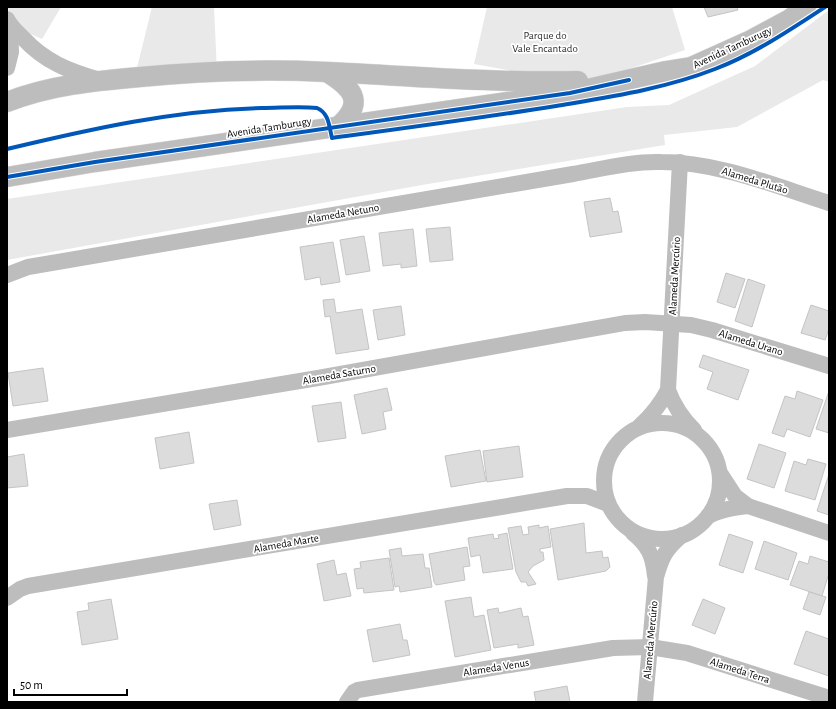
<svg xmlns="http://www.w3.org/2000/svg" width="836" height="709" font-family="'Alegreya Sans',sans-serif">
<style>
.green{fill:#e9e9e9}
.building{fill:#dcdcdc;stroke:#c4c4c4}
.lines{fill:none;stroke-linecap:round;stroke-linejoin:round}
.major-casing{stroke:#dbdbdb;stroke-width:21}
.minor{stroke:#bdbdbd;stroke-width:16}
.major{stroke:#bdbdbd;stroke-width:20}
.cycleway-casing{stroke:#fff;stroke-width:6}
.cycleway{stroke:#0057b8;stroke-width:4}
.labels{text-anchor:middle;stroke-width:3.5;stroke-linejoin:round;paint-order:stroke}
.park-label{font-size:11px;fill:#2e2e2e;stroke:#fff}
.street-label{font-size:11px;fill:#000;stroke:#fff}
</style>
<rect width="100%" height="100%" fill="#fff"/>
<g class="green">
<polygon points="7,7 61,7 42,39 26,32 10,14"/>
<polygon points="152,7 214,7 217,72 133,84"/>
<polygon points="487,7 672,7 685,50 585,84 474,64"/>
<polygon points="829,10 829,82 823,80 737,127 664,135 665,145 422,185 7,260 7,199 627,107 669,105 755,66"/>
</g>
<g class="building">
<polygon points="704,7 737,7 738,10 708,17"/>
<polygon points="610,198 613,212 618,211 622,232 590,237 584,202"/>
<polygon points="450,227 453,260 430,262 426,229"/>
<polygon points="413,229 417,266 401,268 401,264 383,266 379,233"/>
<polygon points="364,236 370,271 346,275 340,240"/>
<polygon points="333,242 340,282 321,285 320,277 305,280 300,247"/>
<polygon points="726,273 745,279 735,308 717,302"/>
<polygon points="748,279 765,285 752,327 735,321"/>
<polygon points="334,299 336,313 362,309 369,349 336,354 330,316 325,317 323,300"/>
<polygon points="811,305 829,311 829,329 825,340 801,333"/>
<polygon points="401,306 405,335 378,340 373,310"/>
<polygon points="703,355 749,370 738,400 707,389 713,372 699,367"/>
<polygon points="43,368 48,401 13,406 8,373"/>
<polygon points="387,388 392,410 383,412 386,429 362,434 354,395"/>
<polygon points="797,391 823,400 810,437 787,429 784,437 772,433 785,396 795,399"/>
<polygon points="829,391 829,433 816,429"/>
<polygon points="341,402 346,438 318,442 312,406"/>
<polygon points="189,432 194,463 160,469 155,438"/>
<polygon points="759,444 786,453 774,488 747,479"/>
<polygon points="519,446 523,477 487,482 483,451"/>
<polygon points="480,450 486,481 451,487 445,456"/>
<polygon points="24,454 28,486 7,488 7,457"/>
<polygon points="808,459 826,464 815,500 785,491 794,461 806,465"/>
<polygon points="829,474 829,515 817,511"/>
<polygon points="237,500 241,525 214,530 209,504"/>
<polygon points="584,523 586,553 602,551 603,558 608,557 610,567 606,571 558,580 550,529"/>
<polygon points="539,525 539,528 548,526 551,547 540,549 540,552 543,552 544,560 533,566 528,572 536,584 528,586 526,582 521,582 516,572 508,528 521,526 523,535 529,534 528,527"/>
<polygon points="507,533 513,569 483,573 480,555 471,557 468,538 493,534 494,539 499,538 498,535"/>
<polygon points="729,534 753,542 743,573 719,565"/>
<polygon points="764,541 797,553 788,580 755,569"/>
<polygon points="467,547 470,566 463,567 465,580 436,585 434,582 429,554"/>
<polygon points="401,548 402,556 423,554 425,568 429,568 432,587 400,592 399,586 395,587 389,550"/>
<polygon points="810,556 829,562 829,573 822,596 790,585 799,561 808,564"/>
<polygon points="389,558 394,590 364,593 363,588 357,589 354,569 361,568 360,562"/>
<polygon points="334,560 337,575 346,573 351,596 324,601 317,564"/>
<polygon points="809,592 826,597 820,615 803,609"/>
<polygon points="471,597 474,617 484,615 491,650 455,657 445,601"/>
<polygon points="111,599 118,639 82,645 77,612 89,610 88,603"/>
<polygon points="703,599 725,608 715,634 692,625"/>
<polygon points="498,608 499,613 521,608 523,617 528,616 534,645 518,648 518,644 494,648 487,610"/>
<polygon points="400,624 403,640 407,640 410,655 373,662 367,630"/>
<polygon points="806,631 829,639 829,676 794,664"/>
<polygon points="567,686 570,702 536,702 534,692"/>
</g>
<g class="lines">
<g class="major-casing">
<g id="major">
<path d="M327 72C351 87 366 101 340 125"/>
<path d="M7 102C50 85 95 81 140 77 202 71 265 69 327 72 411 76 494 83 578 81"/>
<polyline points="7,177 95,162 570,93 666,71 691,67 751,40 790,19 806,7"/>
</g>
</g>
<g class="minor">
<path d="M7 19C11 27 17 32 23 38 45 62 69 71 100 80"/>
<polyline points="7,68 11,52 10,25"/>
<path d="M7 275 28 267 573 174C602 169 632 161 661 162 719 162 775 186 829 203"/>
<path d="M668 390C674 406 682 418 694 430"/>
<circle cx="662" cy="481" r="58"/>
<path d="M640 426C652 415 660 405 668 390L680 162"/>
<polyline points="7,430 318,378 625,323 645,322 691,325 712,330 829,366"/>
<polyline points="720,473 735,496 748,506 829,533"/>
<path d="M708 516C722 509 734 508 748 506"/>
<path d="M633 533C649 546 653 556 655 576"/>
<polyline points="7,598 20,589 28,586 567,496 587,496 608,504"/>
<polyline points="347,702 354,692 358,690 613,648 650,647 687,653 829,698"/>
<path d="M645 702 656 577C662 556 665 550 682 535"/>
</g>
<use href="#major" class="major"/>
<g class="cycleway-casing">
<g id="cycleway">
<path d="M7 149C91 129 175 110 262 108 280 108 299 106 317 108 329 113 329 126 332 138 406 128 481 118 556 106 609 97 664 89 715 69 754 54 790 30 825 7"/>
<polyline points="7,177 95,162 570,93 629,80"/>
</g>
</g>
<use href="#cycleway" class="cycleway"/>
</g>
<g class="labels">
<g class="park-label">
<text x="545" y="39">Parque do<tspan x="545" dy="13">Vale Encantado</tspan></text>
</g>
<g class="street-label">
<text transform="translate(732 47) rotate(-25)" y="4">Avenida Tamburugy</text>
<text transform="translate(269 127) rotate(-9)" y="4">Avenida Tamburugy</text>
<text transform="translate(755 180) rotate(17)" y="4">Alameda Plutão</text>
<text transform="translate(343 213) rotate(-10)" y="4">Alameda Netuno</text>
<text transform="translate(674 276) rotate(-87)" y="4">Alameda Mercúrio</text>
<text transform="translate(751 342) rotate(17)" y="4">Alameda Urano</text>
<text transform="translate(339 374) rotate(-10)" y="4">Alameda Saturno</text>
<text transform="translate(286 543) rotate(-10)" y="4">Alameda Marte</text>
<text transform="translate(650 640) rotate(-85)" y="4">Alameda Mercúrio</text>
<text transform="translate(496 667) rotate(-9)" y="4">Alameda Venus</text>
<text transform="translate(740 670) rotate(18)" y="4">Alameda Terra</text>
</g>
</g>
<rect width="836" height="709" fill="none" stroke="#000000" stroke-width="16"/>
<path d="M14 689v6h113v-6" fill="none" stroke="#000000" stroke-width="2"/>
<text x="20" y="689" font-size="12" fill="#000000" stroke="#ffffff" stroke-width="3" paint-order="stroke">50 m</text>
</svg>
